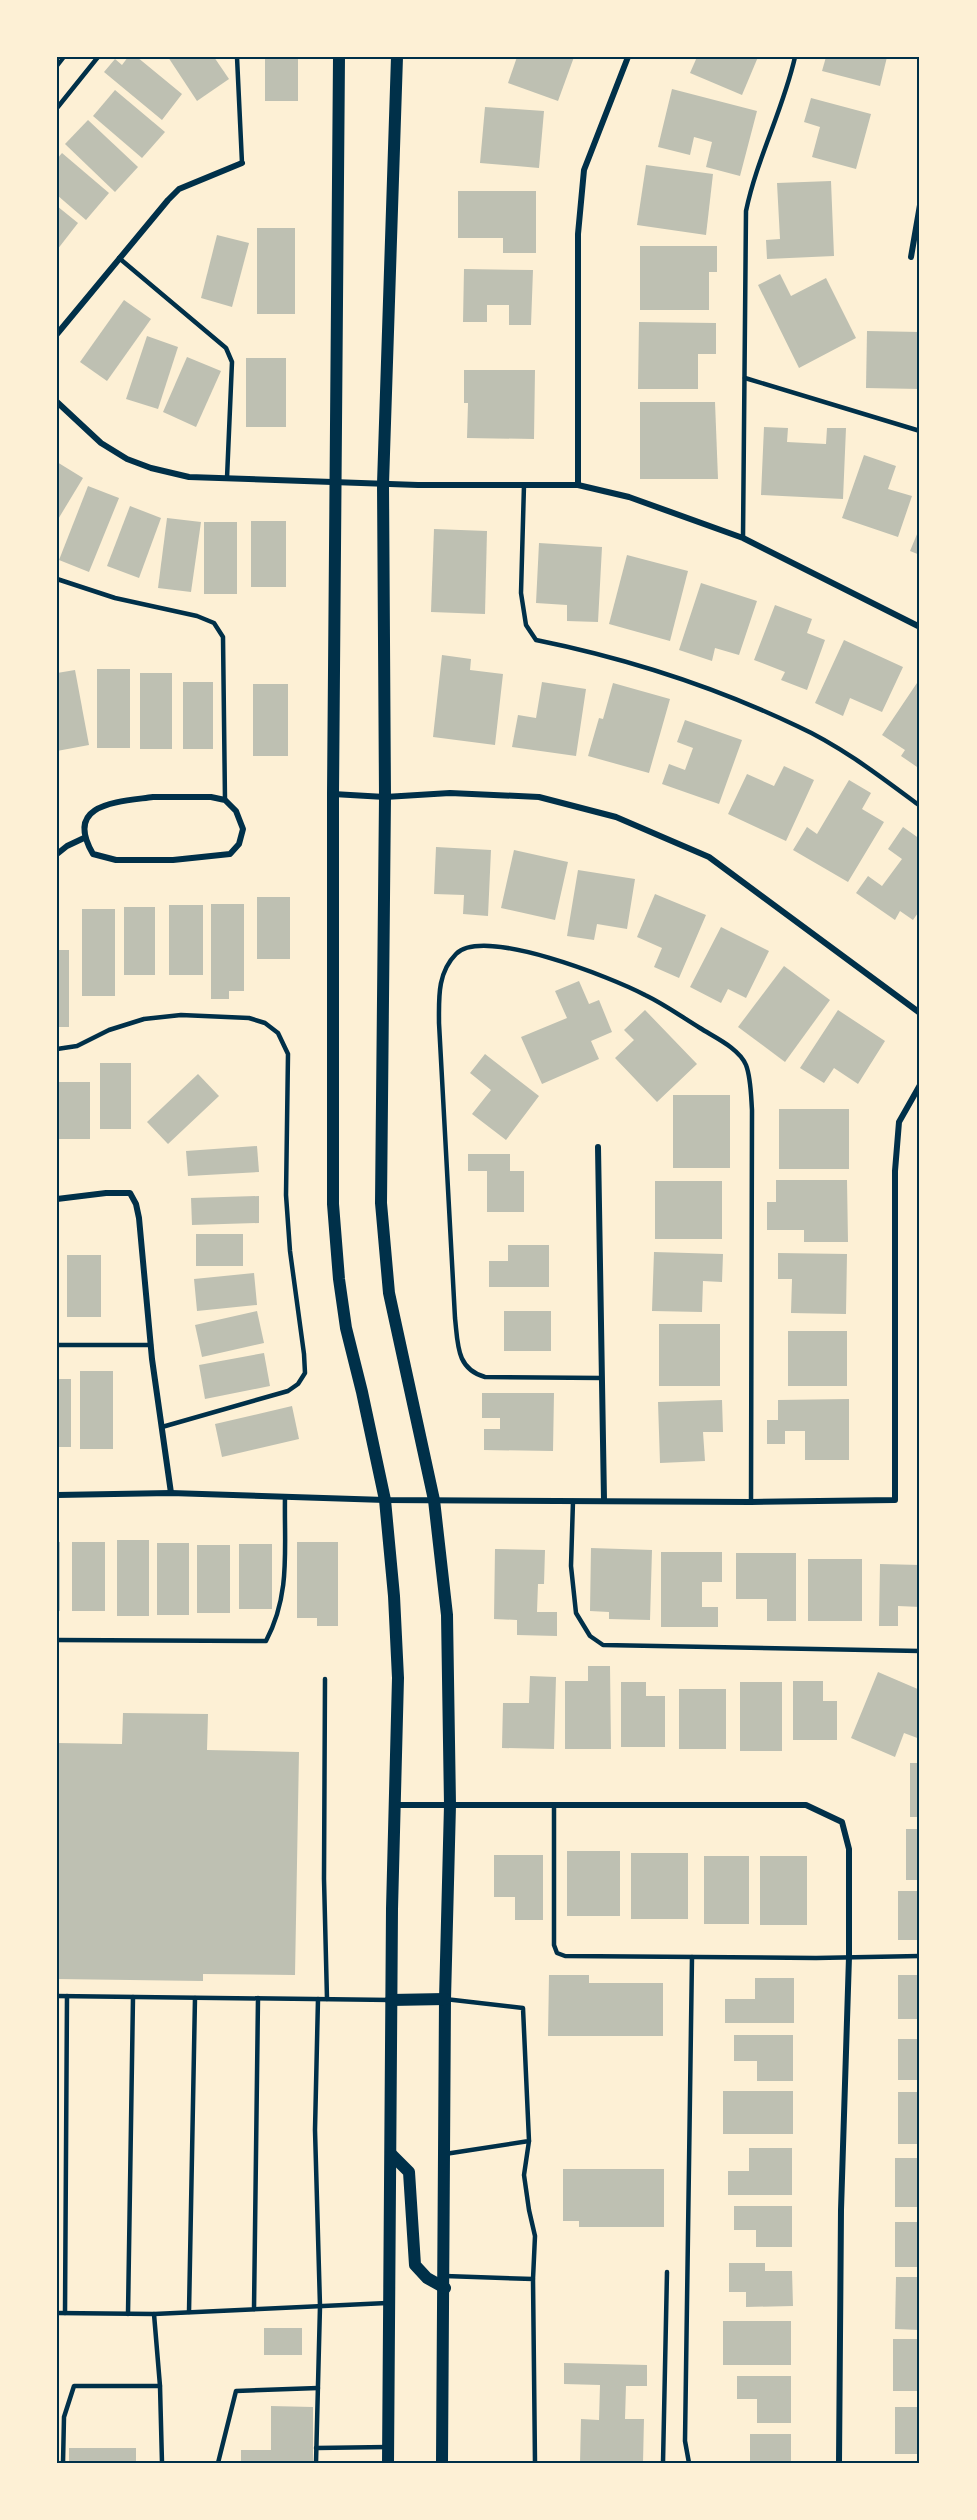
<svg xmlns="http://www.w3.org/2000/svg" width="977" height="2520" font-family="'Varela Round',sans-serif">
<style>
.building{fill:#bec0b2}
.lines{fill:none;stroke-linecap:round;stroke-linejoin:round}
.path{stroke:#003049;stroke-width:4}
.service{stroke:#003049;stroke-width:4.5}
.minor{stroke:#003049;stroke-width:6}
.secondary{stroke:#003049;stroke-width:12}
.neatline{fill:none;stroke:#003049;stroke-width:2}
</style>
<rect width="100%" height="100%" fill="#fdf0d5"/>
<g class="building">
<polygon points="128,57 137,57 182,94 162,120 104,72 115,59 122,65"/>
<polygon points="168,57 214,57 229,79 197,101"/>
<rect x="265" y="57" width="33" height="44"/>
<polygon points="517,57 574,57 558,101 508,83"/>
<polygon points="697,57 758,57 742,95 690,73"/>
<polygon points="826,57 887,57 880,86 822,71"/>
<polygon points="672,89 757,111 740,176 706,167 712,142 694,137 690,155 658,147"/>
<polygon points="115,90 165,132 142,158 93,116"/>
<polygon points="811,98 871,114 856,169 812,157 820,127 804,122"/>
<polygon points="485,107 544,111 539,168 480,163"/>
<polygon points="88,120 138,167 115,192 65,144"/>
<polygon points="62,153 109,193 86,220 57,195 57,159"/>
<polygon points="646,165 713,174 706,235 637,225"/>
<polygon points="831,181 834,256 767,259 766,240 780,239 777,183"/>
<polygon points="458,191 536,191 536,253 503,253 503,238 458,238"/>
<polygon points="57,206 78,223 57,250"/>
<rect x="257" y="228" width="38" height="86"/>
<polygon points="217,235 249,243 232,307 201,298"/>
<polygon points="640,246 717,246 717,272 709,272 709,310 640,310"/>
<polygon points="464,269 533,270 531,325 509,325 509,305 487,305 487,322 463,322"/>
<polygon points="780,274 791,296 826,278 856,338 799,368 758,285"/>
<polygon points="124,300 151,319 107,381 80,362"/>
<polygon points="639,322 716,323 716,354 698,354 698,389 638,389"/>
<polygon points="867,331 920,332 920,389 866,388"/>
<polygon points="147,336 178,347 158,409 126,399"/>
<polygon points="187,357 221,371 196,427 163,412"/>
<rect x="246" y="358" width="40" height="69"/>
<polygon points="464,370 535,370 534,439 467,438 468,403 464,403"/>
<polygon points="640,402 715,402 718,479 640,479"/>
<polygon points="764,427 788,428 787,442 826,444 827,428 846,428 843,499 761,495"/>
<polygon points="864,455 896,466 888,489 912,496 898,537 842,518"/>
<polygon points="57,462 83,478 57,521"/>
<polygon points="88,486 119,498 89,572 59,560"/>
<polygon points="130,506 161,518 139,578 107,566"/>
<polygon points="167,518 201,522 191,592 158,588"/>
<rect x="251" y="521" width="35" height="66"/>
<rect x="204" y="522" width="33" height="72"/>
<polygon points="920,527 920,555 910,551"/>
<polygon points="434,529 487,531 485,614 431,612"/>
<polygon points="539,543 602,547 598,622 567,621 567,605 536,603"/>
<polygon points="627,555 688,571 670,641 609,624"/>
<polygon points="701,583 757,601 739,655 715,648 712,661 679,650"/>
<polygon points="775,605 812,619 807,633 825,640 807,690 781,680 785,672 754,660"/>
<polygon points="844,640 903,667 882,712 850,698 843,716 815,703"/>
<polygon points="442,655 471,659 470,670 503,674 495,745 433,737"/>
<rect x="97" y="669" width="33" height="79"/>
<polygon points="75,670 89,745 57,751 57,673"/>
<rect x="140" y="673" width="32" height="76"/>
<polygon points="919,680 920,681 920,769 901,756 905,750 882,735"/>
<rect x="183" y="682" width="30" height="67"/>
<polygon points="542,682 586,689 576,756 512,747 518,715 536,718"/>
<polygon points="613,683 670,699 649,773 588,756 599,718 603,719"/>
<rect x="253" y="684" width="35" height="72"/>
<polygon points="685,720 742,740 719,804 662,784 669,764 685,770 693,748 677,742"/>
<polygon points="784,766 814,780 786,841 728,814 747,774 774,786"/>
<polygon points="849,780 871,793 862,809 884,822 848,882 793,850 807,827 817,834"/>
<polygon points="903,827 920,839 920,910 913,920 900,911 895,920 856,893 868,876 882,886 902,859 888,849"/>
<polygon points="436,847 491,850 488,916 463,914 464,895 434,894"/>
<polygon points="514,850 568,862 555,920 501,908"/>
<polygon points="578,870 635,879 627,929 597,924 594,940 567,936"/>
<polygon points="655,894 706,915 679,978 654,967 662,948 637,937"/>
<rect x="257" y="897" width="33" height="62"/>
<polygon points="211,904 244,904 244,991 229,991 229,999 211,999"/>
<rect x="169" y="905" width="34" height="70"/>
<rect x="124" y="907" width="31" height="68"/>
<rect x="82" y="909" width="33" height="87"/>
<polygon points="721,927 769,951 746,998 728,989 721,1003 690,987"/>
<rect x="57" y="950" width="12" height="77"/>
<polygon points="784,966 830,1000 785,1062 738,1027"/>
<polygon points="579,981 589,1004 599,1000 612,1032 591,1041 599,1059 542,1084 521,1037 567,1018 555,991"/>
<polygon points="645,1010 697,1064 657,1102 615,1058 634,1040 624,1030"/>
<polygon points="838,1010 885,1041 858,1084 834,1068 824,1083 800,1068"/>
<polygon points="485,1054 539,1096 506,1140 472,1114 491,1090 470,1073"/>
<rect x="100" y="1063" width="31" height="66"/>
<polygon points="198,1074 219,1096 168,1144 147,1122"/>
<rect x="58" y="1082" width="32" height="57"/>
<rect x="673" y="1095" width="57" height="73"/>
<rect x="779" y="1109" width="70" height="60"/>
<polygon points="257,1146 259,1172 188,1176 186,1151"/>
<polygon points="468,1154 510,1154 510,1171 524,1171 524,1212 487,1212 487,1171 468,1171"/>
<polygon points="776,1180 847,1180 848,1242 804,1242 804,1230 767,1230 767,1202 776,1202"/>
<rect x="655" y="1181" width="67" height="58"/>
<polygon points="259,1196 259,1223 192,1225 191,1198"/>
<rect x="196" y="1234" width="47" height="32"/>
<polygon points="508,1245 549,1245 549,1287 489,1287 489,1261 508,1261"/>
<polygon points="654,1252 723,1254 722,1282 703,1281 702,1312 652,1311"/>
<polygon points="778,1253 847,1254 846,1314 791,1313 792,1279 778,1279"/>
<rect x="67" y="1255" width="34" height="62"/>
<polygon points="254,1273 257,1305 197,1311 194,1279"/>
<polygon points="257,1311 264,1343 202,1357 195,1325"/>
<rect x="504" y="1311" width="47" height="40"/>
<rect x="659" y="1324" width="61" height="62"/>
<rect x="788" y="1331" width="59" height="55"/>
<polygon points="264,1353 270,1386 205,1399 199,1365"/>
<rect x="80" y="1371" width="33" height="78"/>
<rect x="57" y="1379" width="14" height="68"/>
<polygon points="482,1393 554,1393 553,1451 484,1450 484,1429 500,1429 500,1418 482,1418"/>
<polygon points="849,1399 849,1460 805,1460 805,1431 785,1431 785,1444 767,1444 767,1420 778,1420 778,1400"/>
<polygon points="722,1400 723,1432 703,1432 705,1461 660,1463 658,1402"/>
<polygon points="292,1406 299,1439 222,1457 215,1424"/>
<rect x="117" y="1540" width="32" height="76"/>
<rect x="57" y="1542" width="3" height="69"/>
<rect x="72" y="1542" width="33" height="69"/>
<polygon points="297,1542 338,1542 338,1626 317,1626 317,1618 297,1618"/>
<rect x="157" y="1543" width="32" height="72"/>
<rect x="239" y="1544" width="33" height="65"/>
<rect x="197" y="1545" width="33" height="68"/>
<polygon points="591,1548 652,1550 650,1620 609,1619 609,1612 590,1611"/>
<polygon points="495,1549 545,1550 544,1584 538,1584 537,1612 557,1612 557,1636 517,1635 517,1620 494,1619"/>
<polygon points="661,1552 722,1552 722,1582 702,1582 702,1607 718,1607 718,1627 661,1627"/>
<polygon points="736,1553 796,1553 796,1621 767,1621 767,1599 736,1599"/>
<rect x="808" y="1559" width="54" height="62"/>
<polygon points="880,1564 920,1565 920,1607 898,1606 898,1626 879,1626"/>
<polygon points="588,1666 610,1666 611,1749 565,1749 565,1681 588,1681"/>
<polygon points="878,1672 920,1690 920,1739 904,1733 895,1757 851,1738"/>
<polygon points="530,1676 556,1677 554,1749 502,1748 503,1703 529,1703"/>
<polygon points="793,1681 823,1681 823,1701 837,1701 837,1740 793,1740"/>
<polygon points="621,1682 646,1682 646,1696 665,1696 665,1747 621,1747"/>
<rect x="740" y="1682" width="42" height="69"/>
<rect x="679" y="1689" width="47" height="60"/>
<polygon points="123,1713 208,1714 207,1750 299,1752 295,1975 203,1974 203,1981 57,1979 57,1743 122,1744"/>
<rect x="910" y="1763" width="10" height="54"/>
<rect x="906" y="1829" width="14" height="51"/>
<rect x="567" y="1851" width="53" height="65"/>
<rect x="631" y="1853" width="57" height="66"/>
<polygon points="494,1855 543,1855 543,1920 515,1920 515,1897 494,1897"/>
<rect x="704" y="1856" width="45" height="68"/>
<rect x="760" y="1856" width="47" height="69"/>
<rect x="898" y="1891" width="22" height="49"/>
<polygon points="549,1975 589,1975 589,1983 663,1983 663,2036 548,2036"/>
<rect x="898" y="1975" width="22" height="44"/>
<polygon points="755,1978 794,1978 794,2023 725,2023 725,1999 755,1999"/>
<polygon points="734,2035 793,2035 793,2081 757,2081 757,2061 734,2061"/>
<rect x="898" y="2039" width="22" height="41"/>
<rect x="723" y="2091" width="70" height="43"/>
<rect x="898" y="2092" width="22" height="52"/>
<polygon points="749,2148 792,2148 792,2195 728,2195 728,2171 749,2171"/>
<rect x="895" y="2158" width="25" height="49"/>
<polygon points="563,2169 664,2169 664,2227 579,2227 579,2221 563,2221"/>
<polygon points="734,2206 792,2206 792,2247 756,2247 756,2230 734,2230"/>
<rect x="895" y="2222" width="25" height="45"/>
<polygon points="729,2263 765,2263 765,2271 792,2271 793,2306 746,2307 746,2292 729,2292"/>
<polygon points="896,2277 920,2277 920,2330 895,2329"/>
<rect x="723" y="2321" width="68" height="44"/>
<rect x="264" y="2328" width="38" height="27"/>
<rect x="893" y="2339" width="27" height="52"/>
<polygon points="564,2363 647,2365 647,2386 626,2386 625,2419 644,2419 643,2463 580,2463 581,2419 599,2420 600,2385 564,2384"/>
<polygon points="737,2376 791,2376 791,2423 757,2423 757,2399 737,2399"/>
<polygon points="271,2406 313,2407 313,2463 241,2463 241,2450 271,2450"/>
<rect x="895" y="2407" width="25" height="47"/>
<rect x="750" y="2434" width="41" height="29"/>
<rect x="69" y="2448" width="67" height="15"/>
</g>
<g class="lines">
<polyline class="path" points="57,66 64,57"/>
<g class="service">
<polyline points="237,57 242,163"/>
<polyline points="57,108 98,57"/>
<polyline points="119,258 226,348 232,362 227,478"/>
<polyline points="745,378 920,431"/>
<path d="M524 485 521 593 526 625 536 640C625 658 715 687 797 726 841 746 881 777 920 806"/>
<path d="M743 538 746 211C757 158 783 110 795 57"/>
<polyline points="57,579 115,598 197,616 214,623 223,637 225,800"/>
<polyline points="57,1049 77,1046 109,1030 144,1019 181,1015 249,1018 265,1023 278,1033 288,1054 286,1195 290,1251 304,1354 305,1373 298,1384 288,1391 162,1427"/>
<polyline points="57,1345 151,1345"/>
<path d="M602 1378 485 1377C456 1369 458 1344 455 1318L439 1023C439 999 437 973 456 954 483 926 613 978 645 995 664 1004 682 1017 700 1028 714 1037 739 1048 746 1065 751 1078 751 1096 752 1110L751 1502"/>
<polyline points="573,1501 571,1566 576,1613 590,1636 603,1645 920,1651"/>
<path d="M57 1640 266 1641C291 1594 284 1549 285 1497"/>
<polyline points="325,1679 324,1879 327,1999"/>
<polyline points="554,1805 554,1945 557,1953 565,1956 816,1958 920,1956"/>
<polyline points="57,1996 391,2000"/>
<polyline points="445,1999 523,2008 529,2141 445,2154"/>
<polyline points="529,2141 524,2175 529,2210 535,2236 533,2279"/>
<polyline points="445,2276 533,2279 535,2463"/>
<polyline points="254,2309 258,1998"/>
<polyline points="189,2312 195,1998"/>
<polyline points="57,2313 154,2314 160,2386 74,2386 64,2417 63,2463"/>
<polyline points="65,2313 67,1996"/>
<polyline points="128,2314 133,1997"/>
<polyline points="154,2314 387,2303"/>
<polyline points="160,2386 162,2463"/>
<polyline points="316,2448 388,2447"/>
<polyline points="218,2463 236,2391 318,2388"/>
<polyline points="316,2463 320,2306 315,2130 318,1999"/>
<polyline points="663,2463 667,2272"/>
<polyline points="689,2463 685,2441 692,1957"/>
</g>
<g class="minor">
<polyline points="911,257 920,205"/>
<polyline points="57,334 168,200 179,189 242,163"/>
<polyline points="57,402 101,443 127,459 151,468 189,477 418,485 578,485 629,497 743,538 920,627"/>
<polyline points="578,485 578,234 584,170 628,57"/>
<polyline points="333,794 385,797 450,793 539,797 616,817 709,857 920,1013"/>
<path d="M153 797H211L225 800 236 811 243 829 239 844 230 854 173 860H116L93 854C63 803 118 802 153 797Z"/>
<polyline points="57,854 67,846 84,838"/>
<polyline points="598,1147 604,1500"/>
<polyline points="57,1199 106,1193 130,1193 136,1204 139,1218 152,1359 171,1493"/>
<polyline points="57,1495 171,1493 385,1500 751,1502 895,1500 895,1171 899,1122 920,1085"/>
<polyline points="397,1805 806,1805 842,1822 849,1849 849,1957 841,2210 839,2463"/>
</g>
<g class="secondary">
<polyline points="339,57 333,794 333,1204 339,1279 346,1328 362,1392 385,1500 394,1596 398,1678 392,1909 388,2463"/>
<polyline points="397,57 383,484 385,797 381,1203 389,1293 434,1500 447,1615 450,1805 445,1999 442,2463"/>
<polyline points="391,2000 445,1999"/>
<polyline points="391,2154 409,2172 415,2265 427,2278 445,2288"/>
</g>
</g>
<rect width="977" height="2520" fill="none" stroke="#fdf0d5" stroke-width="117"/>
<rect x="58" y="58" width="860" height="2404" class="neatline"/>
</svg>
